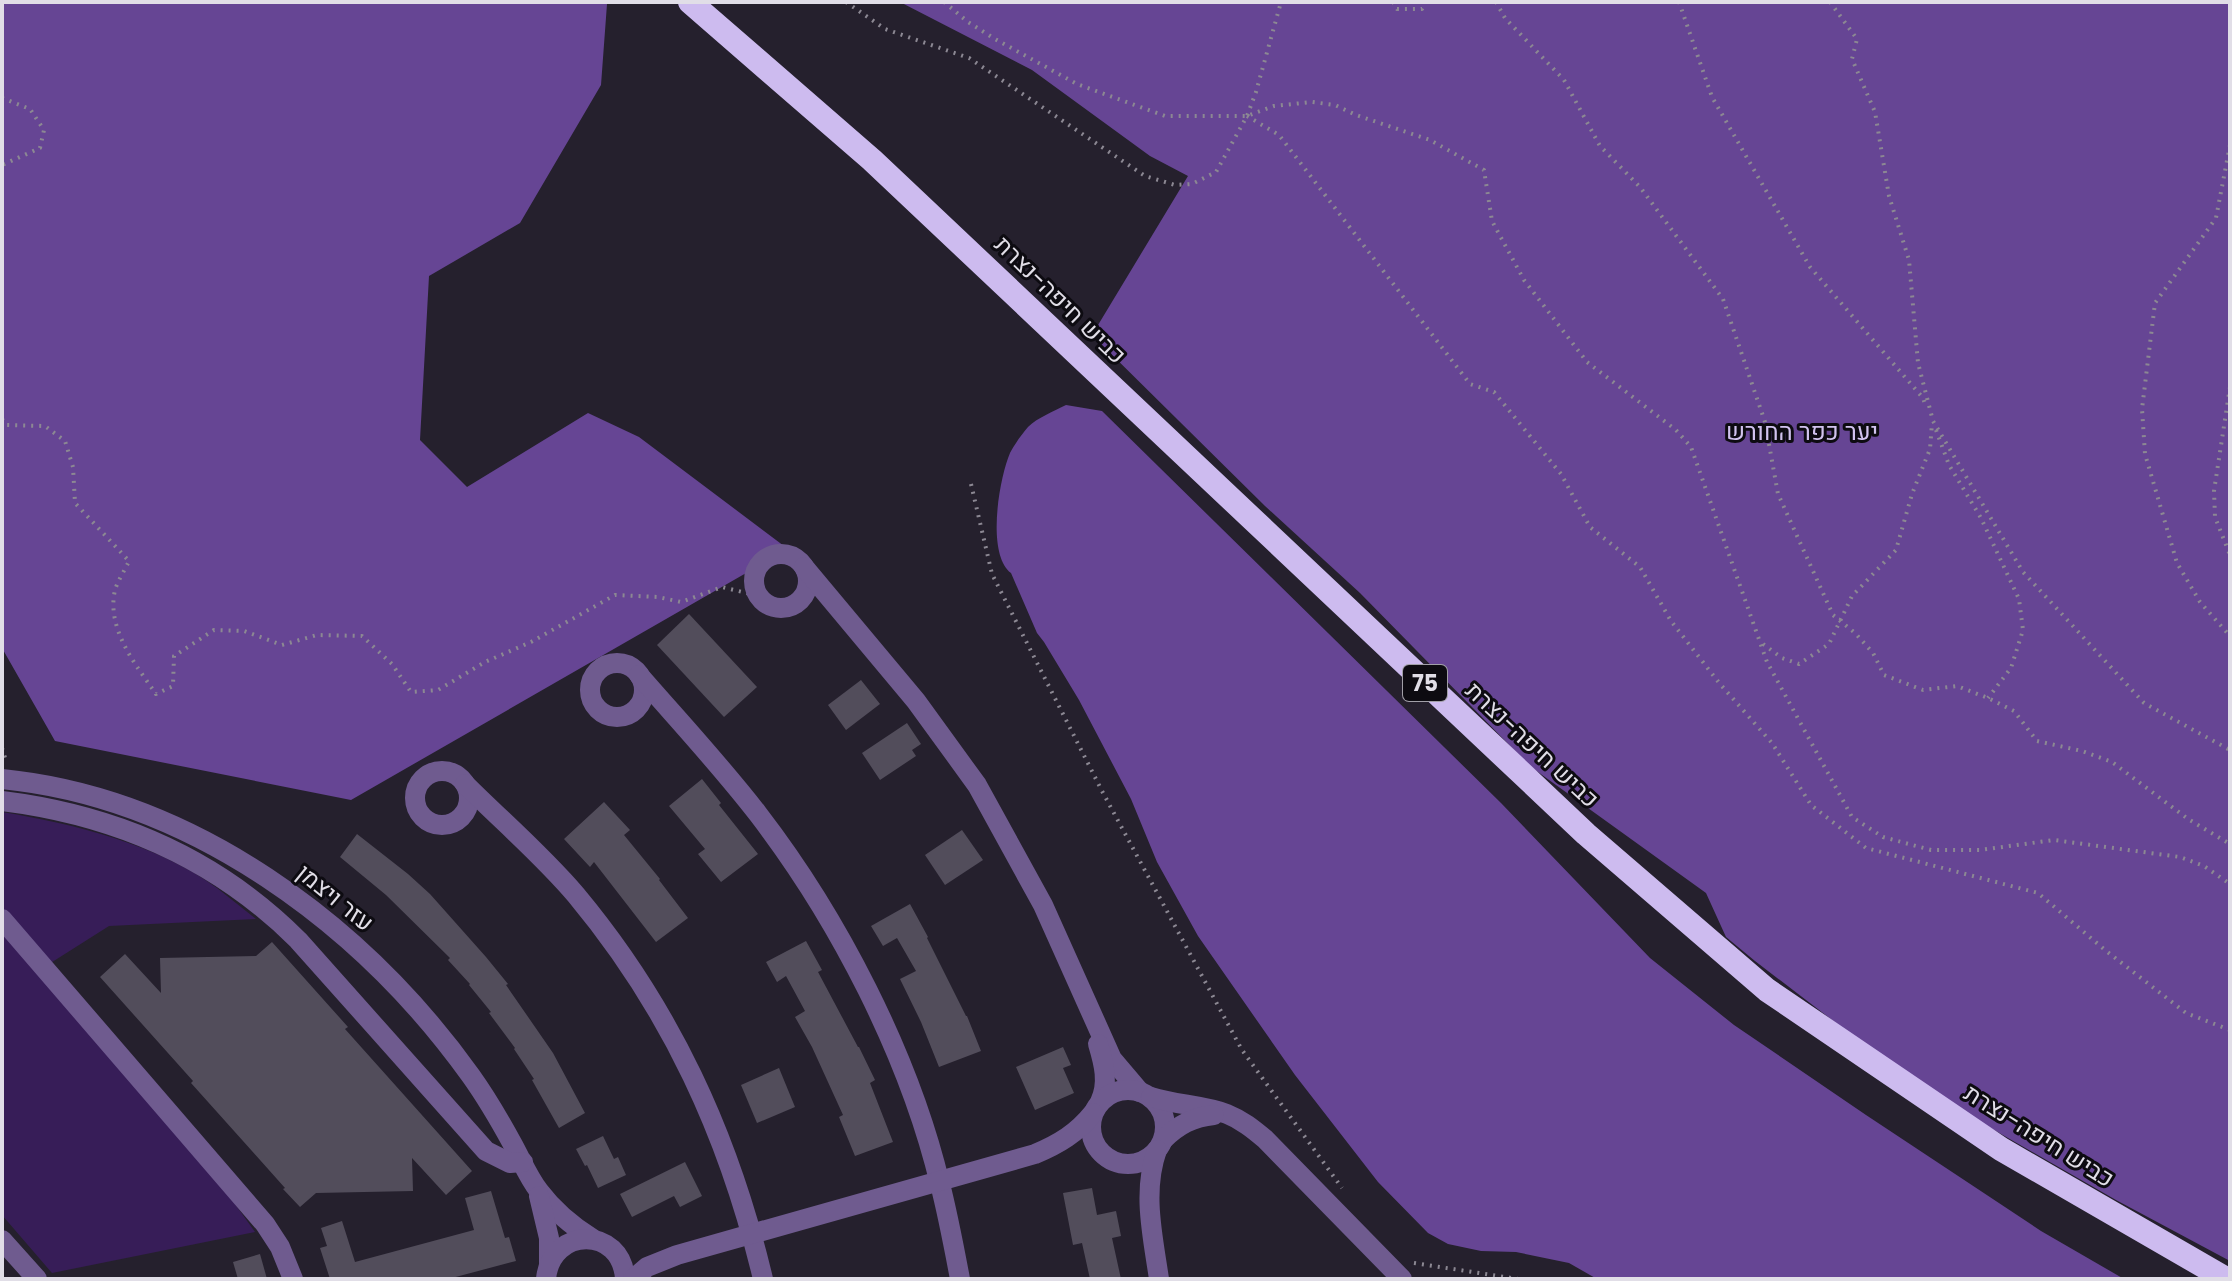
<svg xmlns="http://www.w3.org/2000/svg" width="2232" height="1281" font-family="Poppins,Heebo,sans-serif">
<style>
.green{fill:#371d58}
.forest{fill:#664594}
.building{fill:#524d5b}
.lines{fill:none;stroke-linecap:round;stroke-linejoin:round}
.path{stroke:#8c8893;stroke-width:4;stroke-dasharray:2 6;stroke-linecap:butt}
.minor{stroke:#6f5b8f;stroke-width:20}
.highway{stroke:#cdbbef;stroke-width:24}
.labels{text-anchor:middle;stroke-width:6;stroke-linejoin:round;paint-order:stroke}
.shield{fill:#0d0b11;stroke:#a19fa7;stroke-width:2}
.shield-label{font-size:22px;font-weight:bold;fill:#e1dee7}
.street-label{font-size:24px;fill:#e1dee7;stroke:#0d0b11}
.park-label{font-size:24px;fill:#d2c3ef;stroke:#0d0b11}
</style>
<rect width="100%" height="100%" fill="#25202d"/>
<path class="green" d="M2 812C74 824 157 844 217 888 230 898 243 909 256 919L109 926 38 971 230 1197 255 1232 52 1273 2 1215Z"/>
<g class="forest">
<polygon points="2,2 602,2 607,4 601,85 520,223 429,276 420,440 467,487 588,413 639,437 788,549 351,800 55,741 2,648"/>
<polygon points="900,2 2230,2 2230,1261 2116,1200 1982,1123 1853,1036 1755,961 1726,937 1706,893 1531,767 1360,593 1265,506 1092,335 1188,176 1150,156 1032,70"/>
<path d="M1066 405 1102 411 1501 803 1650 958 1734 1025 1866 1115 2041 1231 2124 1279H1597L1569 1263 1516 1252 1481 1251 1448 1244 1428 1233 1378 1182 1295 1075 1198 936 1157 862 1131 799 1079 700 1044 642 1037 633 1011 573C986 554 999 479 1010 453 1014 445 1022 434 1028 427 1037 418 1054 411 1066 405Z"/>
</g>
<g class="building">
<polygon points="689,614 757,687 724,717 657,645"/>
<polygon points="861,680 880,704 846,730 828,705"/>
<polygon points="907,723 921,744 912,750 916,756 880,780 862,753"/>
<polygon points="702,779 721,803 719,805 758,854 721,882 698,854 705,849 669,806"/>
<polygon points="604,802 630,830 624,835 660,879 659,880 688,918 656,942 594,862 590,867 564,839"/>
<polygon points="962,830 983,860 945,885 925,855"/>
<polygon points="357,834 408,874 430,894 486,957 508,984 506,985 553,1053 585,1113 559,1128 532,1080 534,1079 514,1049 515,1048 489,1013 491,1012 469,985 470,984 448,960 450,958 386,895 340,857"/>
<polygon points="910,904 928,937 927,938 966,1016 967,1016 981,1051 939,1067 921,1022 900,979 916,971 897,938 883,946 871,926"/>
<polygon points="806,941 822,970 818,972 858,1047 859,1047 875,1080 870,1083 893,1142 855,1156 839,1117 843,1115 812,1047 795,1017 805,1011 786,976 777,982 766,962"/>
<polygon points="272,942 348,1027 345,1029 472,1171 446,1195 412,1158 413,1191 316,1193 300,1207 283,1189 285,1188 191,1083 193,1081 100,977 125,954 161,993 160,958 256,956"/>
<polygon points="1063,1047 1071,1065 1063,1068 1074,1093 1035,1110 1016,1067"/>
<polygon points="779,1068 795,1107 757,1123 741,1085"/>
<polygon points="603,1136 614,1159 618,1157 626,1175 598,1188 587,1165 585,1166 576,1149"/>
<polygon points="685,1162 702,1196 680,1207 674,1196 632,1217 620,1194"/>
<polygon points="1092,1188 1097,1215 1116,1211 1121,1236 1112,1238 1121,1279 1090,1279 1082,1243 1073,1245 1063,1193"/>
<polygon points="491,1191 505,1238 509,1237 516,1261 448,1279 330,1279 320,1248 327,1246 321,1228 342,1221 355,1262 474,1230 465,1198"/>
<polygon points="260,1254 267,1279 238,1279 233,1262"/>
</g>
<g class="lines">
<g class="path">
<polyline points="846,2 885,29 969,58 1145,176 1175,185 1192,184 1216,172 1247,116 1256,92 1281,2"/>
<polyline points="944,2 968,22 995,39 1077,84 1165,116 1247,116 1274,106 1312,102 1335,105 1356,115 1430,140 1484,170 1492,221 1524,280 1587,362 1676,430 1691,447 1767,662 1852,817 1883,837 1931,850 1980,850 2054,840 2180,857 2204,866 2230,884"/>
<polyline points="1393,2 1397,9 1422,9 1426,2"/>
<polyline points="1496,2 1505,18 1564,80 1600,146 1640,187 1723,299 1765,422 1778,494 1833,615 1855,633 1873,653 1884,675 1923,690 1957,686 1988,698 2014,711 2037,741 2082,751 2112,762 2188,819 2230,844"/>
<polyline points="1679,2 1712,97 1810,267 1923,398 1926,407"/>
<polyline points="1830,2 1857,39 1852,59 1875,112 1889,196 1909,260 1918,363 1933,421 2023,572 2144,703 2230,750"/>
<polyline points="2,98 30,109 44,130 40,148 2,165"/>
<polyline points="1247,116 1279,135 1470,384 1494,392 1561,474 1590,527 1640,567 1671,621 1720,684 1772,743 1811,805 1866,848 2038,893 2105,950 2186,1013 2230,1030"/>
<polyline points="2230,145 2216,218 2155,303 2142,409 2145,454 2177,563 2200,602 2230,636"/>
<polyline points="2230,387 2214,491 2215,517 2230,555"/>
<path d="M2 419 7 425 45 426 65 441 73 467 75 503 129 561C125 570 118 580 115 590 106 629 136 665 156 694L173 686 174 656 214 630 244 631 282 645 317 635 362 636 392 664 411 692 438 690 485 662 531 642 615 595 658 597 681 602 722 587 759 596"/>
<polyline points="1936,430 1949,465 1981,518 2019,599 2023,630 2011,668 1988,698"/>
<polyline points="971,484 992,574 1102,791 1242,1050 1342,1188"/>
<polyline points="1763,644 1782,658 1799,664 1829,644 1852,596 1896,550 1912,494 1930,449 1932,423"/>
<polyline points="2,748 6,761"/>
<polyline points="1414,1263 1518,1279"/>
</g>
<g class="minor">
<circle cx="781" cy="581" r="27"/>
<polyline points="804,567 916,701 977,785 1043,905 1112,1059 1140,1092"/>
<circle cx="617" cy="690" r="27"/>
<path d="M639 675C679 721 721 766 758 814 838 918 909 1055 940 1184 948 1215 954 1247 960 1279"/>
<circle cx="442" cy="798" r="27"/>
<path d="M2 779C192 798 362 924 471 1076 486 1097 500 1121 512 1143 521 1159 528 1177 539 1191 554 1211 572 1226 593 1239"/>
<path d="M465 784C502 821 542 855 576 895 671 1009 729 1136 763 1279"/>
<path d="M2 801C115 815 217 859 298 940L486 1151 510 1163 523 1162"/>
<polyline points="2,919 265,1224 280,1247 293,1279"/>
<path d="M1098 1044C1104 1064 1109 1083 1100 1102"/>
<circle cx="1128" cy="1127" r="37"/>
<path d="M1151 1097C1176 1105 1203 1105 1227 1114 1242 1120 1253 1129 1265 1139L1402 1279"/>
<path d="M1163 1140C1178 1125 1193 1117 1214 1115"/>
<path d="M1157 1150C1142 1192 1153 1237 1159 1279"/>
<polyline points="539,1196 549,1238 549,1263"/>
<polyline points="2,1240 37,1279"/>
<path d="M546 1279C551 1226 622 1226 625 1279"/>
<path d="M633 1279 647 1267 677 1255 1035 1154C1059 1144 1077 1133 1093 1113"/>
</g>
<polyline class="highway" points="690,2 872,160 1586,834 1767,990 2001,1149 2226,1279"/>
</g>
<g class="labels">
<rect class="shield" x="1403" y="665" width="44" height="36" rx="6"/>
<g class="shield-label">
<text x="1425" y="691">75</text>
</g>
<g class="street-label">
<text transform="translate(1060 300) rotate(44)" y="8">כביש חיפה-נצרת</text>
<text transform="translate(1532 745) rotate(43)" y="8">כביש חיפה-נצרת</text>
<text transform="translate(335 898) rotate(39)" y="8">עזר ויצמן</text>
<text transform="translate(2039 1136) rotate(32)" y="8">כביש חיפה-נצרת</text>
</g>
<g class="park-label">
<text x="1802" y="440">יער כפר החורש</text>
</g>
</g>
<rect width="2232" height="1281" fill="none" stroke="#e1dee7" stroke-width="8"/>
</svg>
